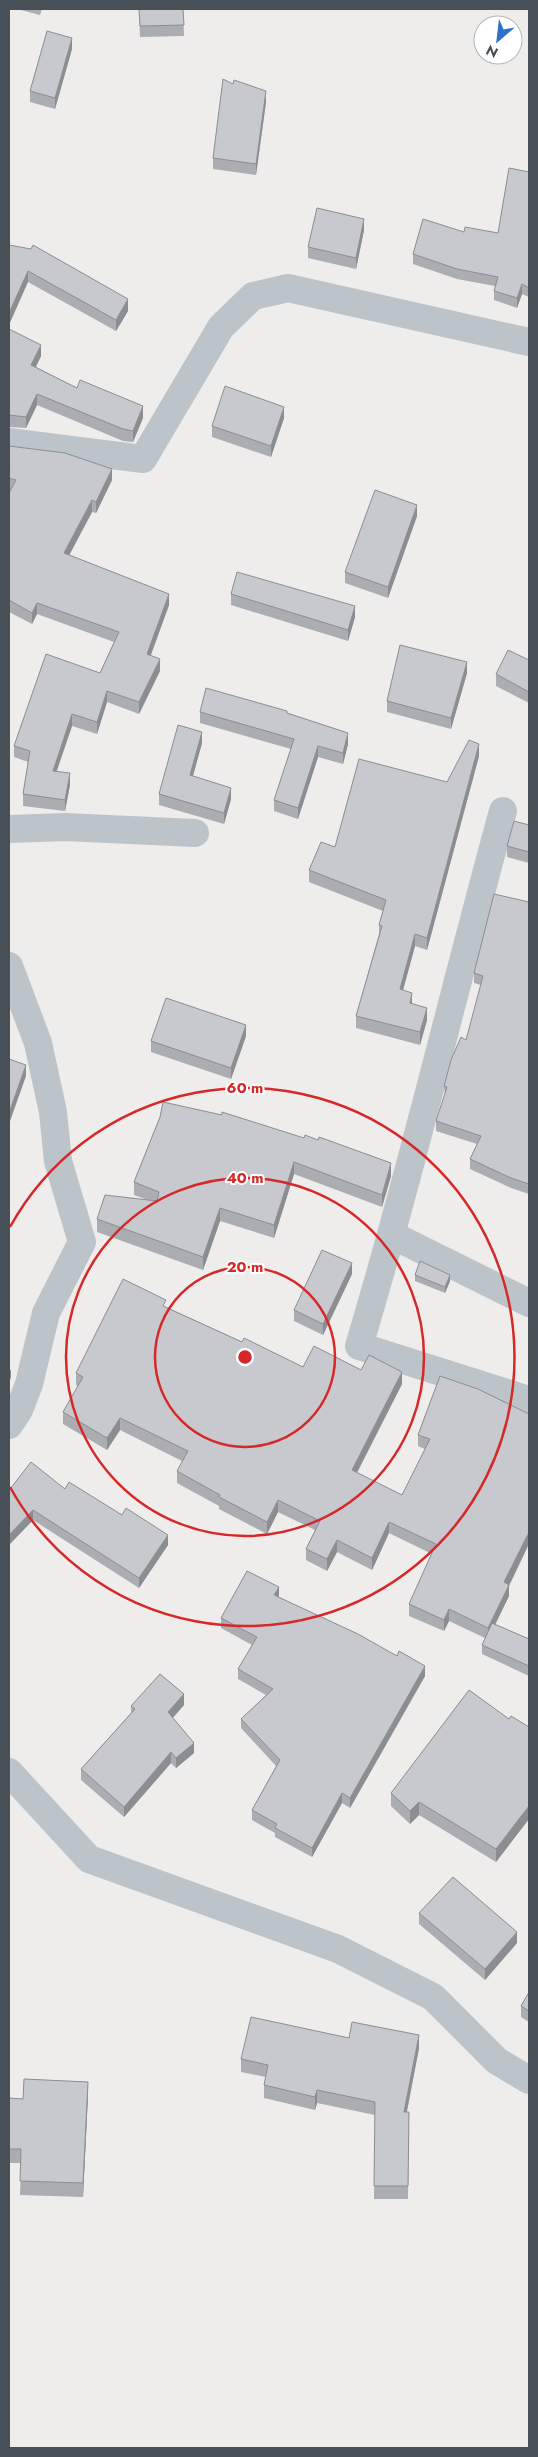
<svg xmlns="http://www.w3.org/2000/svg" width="538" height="2457" font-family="Jost,sans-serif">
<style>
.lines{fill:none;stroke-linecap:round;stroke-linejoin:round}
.street{stroke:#bcc4ca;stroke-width:28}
.wall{fill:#abadb2}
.shaded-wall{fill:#8b8d91}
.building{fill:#c7c9cf;stroke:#8b8d91}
.ring{fill:none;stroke:#d62828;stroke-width:2.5}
.centre{fill:#d62828;stroke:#fff;stroke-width:2.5}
.ring-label{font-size:15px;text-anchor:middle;font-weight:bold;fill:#d62828;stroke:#fff;stroke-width:4;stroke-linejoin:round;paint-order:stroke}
</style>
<rect width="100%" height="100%" fill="#efecec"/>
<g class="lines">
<g class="street">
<polyline points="9,442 143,459 221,327 253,296 288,288 529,342"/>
<path d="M503 811C454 989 412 1169 359 1346L529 1400"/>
<polyline points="9,829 65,827 195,833"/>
<polyline points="9,966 38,1043 53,1112 58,1161 82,1242 46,1313 29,1384 19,1410 9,1425"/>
<polyline points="392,1235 529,1303"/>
<polyline points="9,1772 89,1859 338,1949 433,1997 497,2061 529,2080"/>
</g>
</g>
<g class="wall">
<polygon points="17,9 42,9 40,15"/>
<polygon points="139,9 183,9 184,36 140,37"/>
<polygon points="72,49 55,109 30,102 30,91"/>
<polygon points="266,102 256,175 213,169 213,158"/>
<polygon points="529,172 529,297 522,294 517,308 494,300 494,291 495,286 457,279 413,264 413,254 464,232 498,233"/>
<polygon points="364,230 356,269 308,258 308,247"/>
<polygon points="9,245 128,311 116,331 28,282"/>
<polygon points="9,329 41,356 36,367 77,388 143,418 133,442 123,441 37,405 26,428 9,427"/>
<polygon points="284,418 271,457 212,437 212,426"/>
<polygon points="9,446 112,480 96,513 92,512 69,555 169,605 151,655 160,671 139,714 107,702 97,734 72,726 56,772 70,785 65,811 23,806 23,794 28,762 14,757 14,746 100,673 114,642 37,614 32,624 9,612 9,493 10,490 9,489"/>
<polygon points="417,516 388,598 345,583 345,572"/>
<polygon points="231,594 355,617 348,641 231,605"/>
<polygon points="529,660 529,703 496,686 496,674"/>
<polygon points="467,673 451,729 387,712 387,701"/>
<polygon points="200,712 287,714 348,744 343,764 318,757 298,819 274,811 274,800 291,749 200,723"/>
<polygon points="202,743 193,776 231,799 224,824 159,805 159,794"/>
<polygon points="479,756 427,950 415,946 403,990 412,1004 427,1020 420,1045 356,1028 356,1016 379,934 379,925 383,911 309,882 309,870 335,847 447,782"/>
<polygon points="529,825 529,863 507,857 507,846"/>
<polygon points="529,902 529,1194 511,1188 470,1169 470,1159 477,1144 436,1131 436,1121 445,1096 444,1086 466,1040 481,985 474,983 474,973"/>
<polygon points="246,1036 231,1079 151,1052 151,1041"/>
<polygon points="160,1117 391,1176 382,1207 294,1174 274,1238 220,1221 203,1270 97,1232 97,1219 148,1200 134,1195 134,1182"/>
<polygon points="352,1274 323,1335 294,1321 294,1310"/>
<polygon points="415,1275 450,1281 445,1293 415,1281"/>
<polygon points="166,1307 242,1342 303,1367 361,1370 402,1384 357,1473 402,1495 425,1449 418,1446 418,1435 440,1376 509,1586 509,1596 495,1625 529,1639 529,1676 482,1654 482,1645 485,1638 449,1621 444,1631 409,1616 409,1604 432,1554 389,1533 372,1570 337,1552 327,1571 306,1560 306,1549 315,1530 278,1512 267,1534 219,1509 219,1506 177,1483 177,1471 182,1461 120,1430 107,1450 63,1424 63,1412 78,1386 76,1385 76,1373"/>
<polygon points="9,1488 10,1489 65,1489 168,1545 139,1588 33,1520 9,1545"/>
<polygon points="279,1597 425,1676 350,1808 342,1803 312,1857 275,1837 275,1833 252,1820 252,1810 276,1766 241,1728 241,1719 266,1695 238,1679 238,1669 252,1645 221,1628 221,1618"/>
<polygon points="184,1705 173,1718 194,1753 176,1768 171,1763 124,1817 81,1780 81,1769 131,1713 131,1706"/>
<polygon points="509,1719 529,1727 529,1819 496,1862 419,1815 410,1824 391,1806 391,1793"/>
<polygon points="419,1913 517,1943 485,1980 419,1924"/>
<polygon points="529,1992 529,2022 521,2017 521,2006"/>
<polygon points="349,2038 419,2048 407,2112 409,2112 408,2199 374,2199 375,2115 317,2103 315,2110 264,2098 264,2085 266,2077 241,2072 241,2059"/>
<polygon points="88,2095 83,2197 20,2195 21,2163 9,2163 9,2098 23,2099"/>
</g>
<g class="shaded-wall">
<polygon points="72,38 72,49 55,109 55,98"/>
<polygon points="266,91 266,102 256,175 256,164"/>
<polygon points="364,219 364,230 356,269 356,258"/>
<polygon points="28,271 28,282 9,325 9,313"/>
<polygon points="522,284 522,294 517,308 517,298"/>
<polygon points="128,299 128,311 116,331 116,320"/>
<polygon points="41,345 41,356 31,376 31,365"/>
<polygon points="37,394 37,405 26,428 26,417"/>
<polygon points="143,406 143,418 133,442 133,431"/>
<polygon points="284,407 284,418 271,457 271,446"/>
<polygon points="112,469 112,480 96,513 96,502"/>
<polygon points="92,500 92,512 64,565 64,553"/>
<polygon points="417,505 417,516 388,598 388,587"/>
<polygon points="169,594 169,605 147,665 147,654"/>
<polygon points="37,603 37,614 32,624 32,613"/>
<polygon points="355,606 355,617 348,641 348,630"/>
<polygon points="160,659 160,671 139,714 139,702"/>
<polygon points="467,662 467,673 451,729 451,718"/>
<polygon points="107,691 107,702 97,734 97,722"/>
<polygon points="72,714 72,726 53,782 53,771"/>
<polygon points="202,732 202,743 190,786 190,775"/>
<polygon points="348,733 348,744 343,764 343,753"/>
<polygon points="479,744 479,756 427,950 427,938"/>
<polygon points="318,746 318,757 298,819 298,808"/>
<polygon points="70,773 70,785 65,811 65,800"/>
<polygon points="231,788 231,799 224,824 224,813"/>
<polygon points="415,934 415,946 400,1001 400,989"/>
<polygon points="412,993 412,1005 410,1003"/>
<polygon points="427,1008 427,1020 420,1045 420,1032"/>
<polygon points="246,1025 246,1036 231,1079 231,1068"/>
<polygon points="26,1065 26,1076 9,1124 9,1113"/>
<polygon points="294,1162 294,1174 274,1238 274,1225"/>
<polygon points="391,1163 391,1176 382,1207 382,1195"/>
<polygon points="220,1208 220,1221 203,1270 203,1257"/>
<polygon points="352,1263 352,1274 323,1335 323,1324"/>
<polygon points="450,1275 450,1281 445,1293 445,1287"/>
<polygon points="11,1369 11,1378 9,1381 9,1373"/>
<polygon points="402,1372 402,1384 352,1482 352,1470"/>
<polygon points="120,1418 120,1430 107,1450 107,1438"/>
<polygon points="278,1500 278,1512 267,1534 267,1522"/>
<polygon points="33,1510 33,1520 9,1545 9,1535"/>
<polygon points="389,1522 389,1533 372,1570 372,1558"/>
<polygon points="529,1532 529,1544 509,1586 509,1596 488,1639 488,1628 504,1582"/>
<polygon points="168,1535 168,1545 139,1588 139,1578"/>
<polygon points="337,1540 337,1552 327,1571 327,1559"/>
<polygon points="279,1587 279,1597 274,1595"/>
<polygon points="449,1609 449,1621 444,1631 444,1620"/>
<polygon points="425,1666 425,1676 350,1808 350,1798"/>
<polygon points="184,1694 184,1705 168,1723 168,1712"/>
<polygon points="194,1743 194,1753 176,1768 176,1758"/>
<polygon points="171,1752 171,1763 124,1817 124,1807"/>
<polygon points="342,1793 342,1803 312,1857 312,1848"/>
<polygon points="419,1802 419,1815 410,1824 410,1811"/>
<polygon points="529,1806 529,1819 496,1862 496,1849"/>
<polygon points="517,1932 517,1943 485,1980 485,1969"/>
<polygon points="419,2035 419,2048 404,2125 404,2112"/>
<polygon points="88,2082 88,2095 83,2197 83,2183"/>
<polygon points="317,2090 317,2103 315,2110 315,2097"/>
</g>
<g class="building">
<polygon points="139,9 183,9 184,25 140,26"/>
<polygon points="47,31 72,38 55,98 30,91"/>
<polygon points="223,79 233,84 234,80 266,91 256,164 213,158"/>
<polygon points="509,168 529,172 529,288 522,284 517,298 494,291 498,277 457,269 413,254 423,219 464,232 465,227 498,233"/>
<polygon points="317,208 364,219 356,258 308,247"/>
<polygon points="9,245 31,249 33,245 128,299 116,320 28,271 9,313"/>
<polygon points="9,329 41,345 31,365 77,388 80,380 143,406 133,431 123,429 37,394 26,417 9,415"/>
<polygon points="225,386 284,407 271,446 212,426"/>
<polygon points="9,446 65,453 112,469 96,502 92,500 64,553 169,594 147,654 160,659 139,702 107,691 97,722 72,714 53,771 70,773 65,800 23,794 30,751 14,746 46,654 100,673 119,632 37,603 32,613 9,600 9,493 16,480 9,478 9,473 10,470 9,469"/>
<polygon points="375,490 417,505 388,587 345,572"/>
<polygon points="237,572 355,606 348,630 231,594"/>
<polygon points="400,645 467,662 451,718 387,701"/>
<polygon points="508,650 529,660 529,692 496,674"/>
<polygon points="206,688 287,711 287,713 348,733 343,753 318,746 298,808 274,800 294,739 200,712"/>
<polygon points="178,725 202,732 190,775 231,788 224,813 159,794"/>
<polygon points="469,740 479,744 427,938 415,934 400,989 412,993 410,1003 427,1008 420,1032 356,1016 382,926 379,925 386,900 309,870 321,842 335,847 359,759 447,782"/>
<polygon points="514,821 529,825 529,852 507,846"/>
<polygon points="494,894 529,902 529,1184 511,1178 470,1159 481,1136 436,1121 447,1087 444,1086 451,1060 461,1037 466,1040 483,976 474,973"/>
<polygon points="166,998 246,1025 231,1068 151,1041"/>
<polygon points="9,1059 26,1065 9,1113"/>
<polygon points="163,1102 222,1115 222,1112 304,1138 305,1135 318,1140 319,1137 391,1163 382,1195 294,1162 274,1225 220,1208 203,1257 97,1219 105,1195 157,1201 159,1192 134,1182 160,1117"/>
<polygon points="322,1250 352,1263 323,1324 294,1310"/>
<polygon points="420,1261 450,1275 445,1287 415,1275"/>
<polygon points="123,1279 166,1300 163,1306 242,1342 244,1338 303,1367 314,1346 361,1370 369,1355 402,1372 352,1470 402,1495 430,1439 418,1435 440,1376 478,1389 529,1414 529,1532 504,1582 509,1585 488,1628 449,1609 444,1620 409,1604 436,1544 389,1522 372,1558 337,1540 327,1559 306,1549 320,1521 278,1500 267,1522 219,1497 220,1495 177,1471 188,1451 120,1418 107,1438 63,1412 83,1377 76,1373"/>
<polygon points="31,1462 65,1489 69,1482 122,1515 126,1508 168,1535 139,1578 33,1510 9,1535 9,1488 10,1489"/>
<polygon points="247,1571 279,1587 274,1595 358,1634 397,1656 399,1651 425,1666 350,1798 342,1793 312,1848 275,1828 277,1824 252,1810 280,1760 241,1719 273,1689 238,1669 257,1637 221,1618"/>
<polygon points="492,1623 529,1639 529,1666 482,1645"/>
<polygon points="160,1674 184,1694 168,1712 194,1743 176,1758 171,1752 124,1807 81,1769 135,1709 131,1706"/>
<polygon points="469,1690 509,1719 511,1716 529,1727 529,1806 496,1849 419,1802 410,1811 391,1793"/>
<polygon points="453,1877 517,1932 485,1969 419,1913"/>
<polygon points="529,1992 529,2011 521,2006"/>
<polygon points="251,2017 349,2038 352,2022 419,2035 404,2112 409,2112 408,2186 374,2186 375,2102 317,2090 315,2097 264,2085 268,2065 241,2059"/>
<polygon points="24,2079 88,2082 83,2183 20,2181 21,2149 9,2149 9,2098 23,2099"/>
</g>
<g class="ring">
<circle cx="245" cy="1357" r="90"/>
<circle cx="245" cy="1357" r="179"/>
<path d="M10 1227A269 269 0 1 1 10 1487"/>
</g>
<circle cx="245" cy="1357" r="8" class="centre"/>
<g class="ring-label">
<text x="245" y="1093">60 m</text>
<text x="245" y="1183">40 m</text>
<text x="245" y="1272">20 m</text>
</g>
<rect width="538" height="2457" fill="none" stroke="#475057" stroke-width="20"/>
<g transform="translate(498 40) rotate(208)"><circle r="24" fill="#ffffff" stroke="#b5b9bc"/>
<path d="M0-4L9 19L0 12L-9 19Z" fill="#2c72c9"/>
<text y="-8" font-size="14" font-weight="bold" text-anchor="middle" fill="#475057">N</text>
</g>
</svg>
